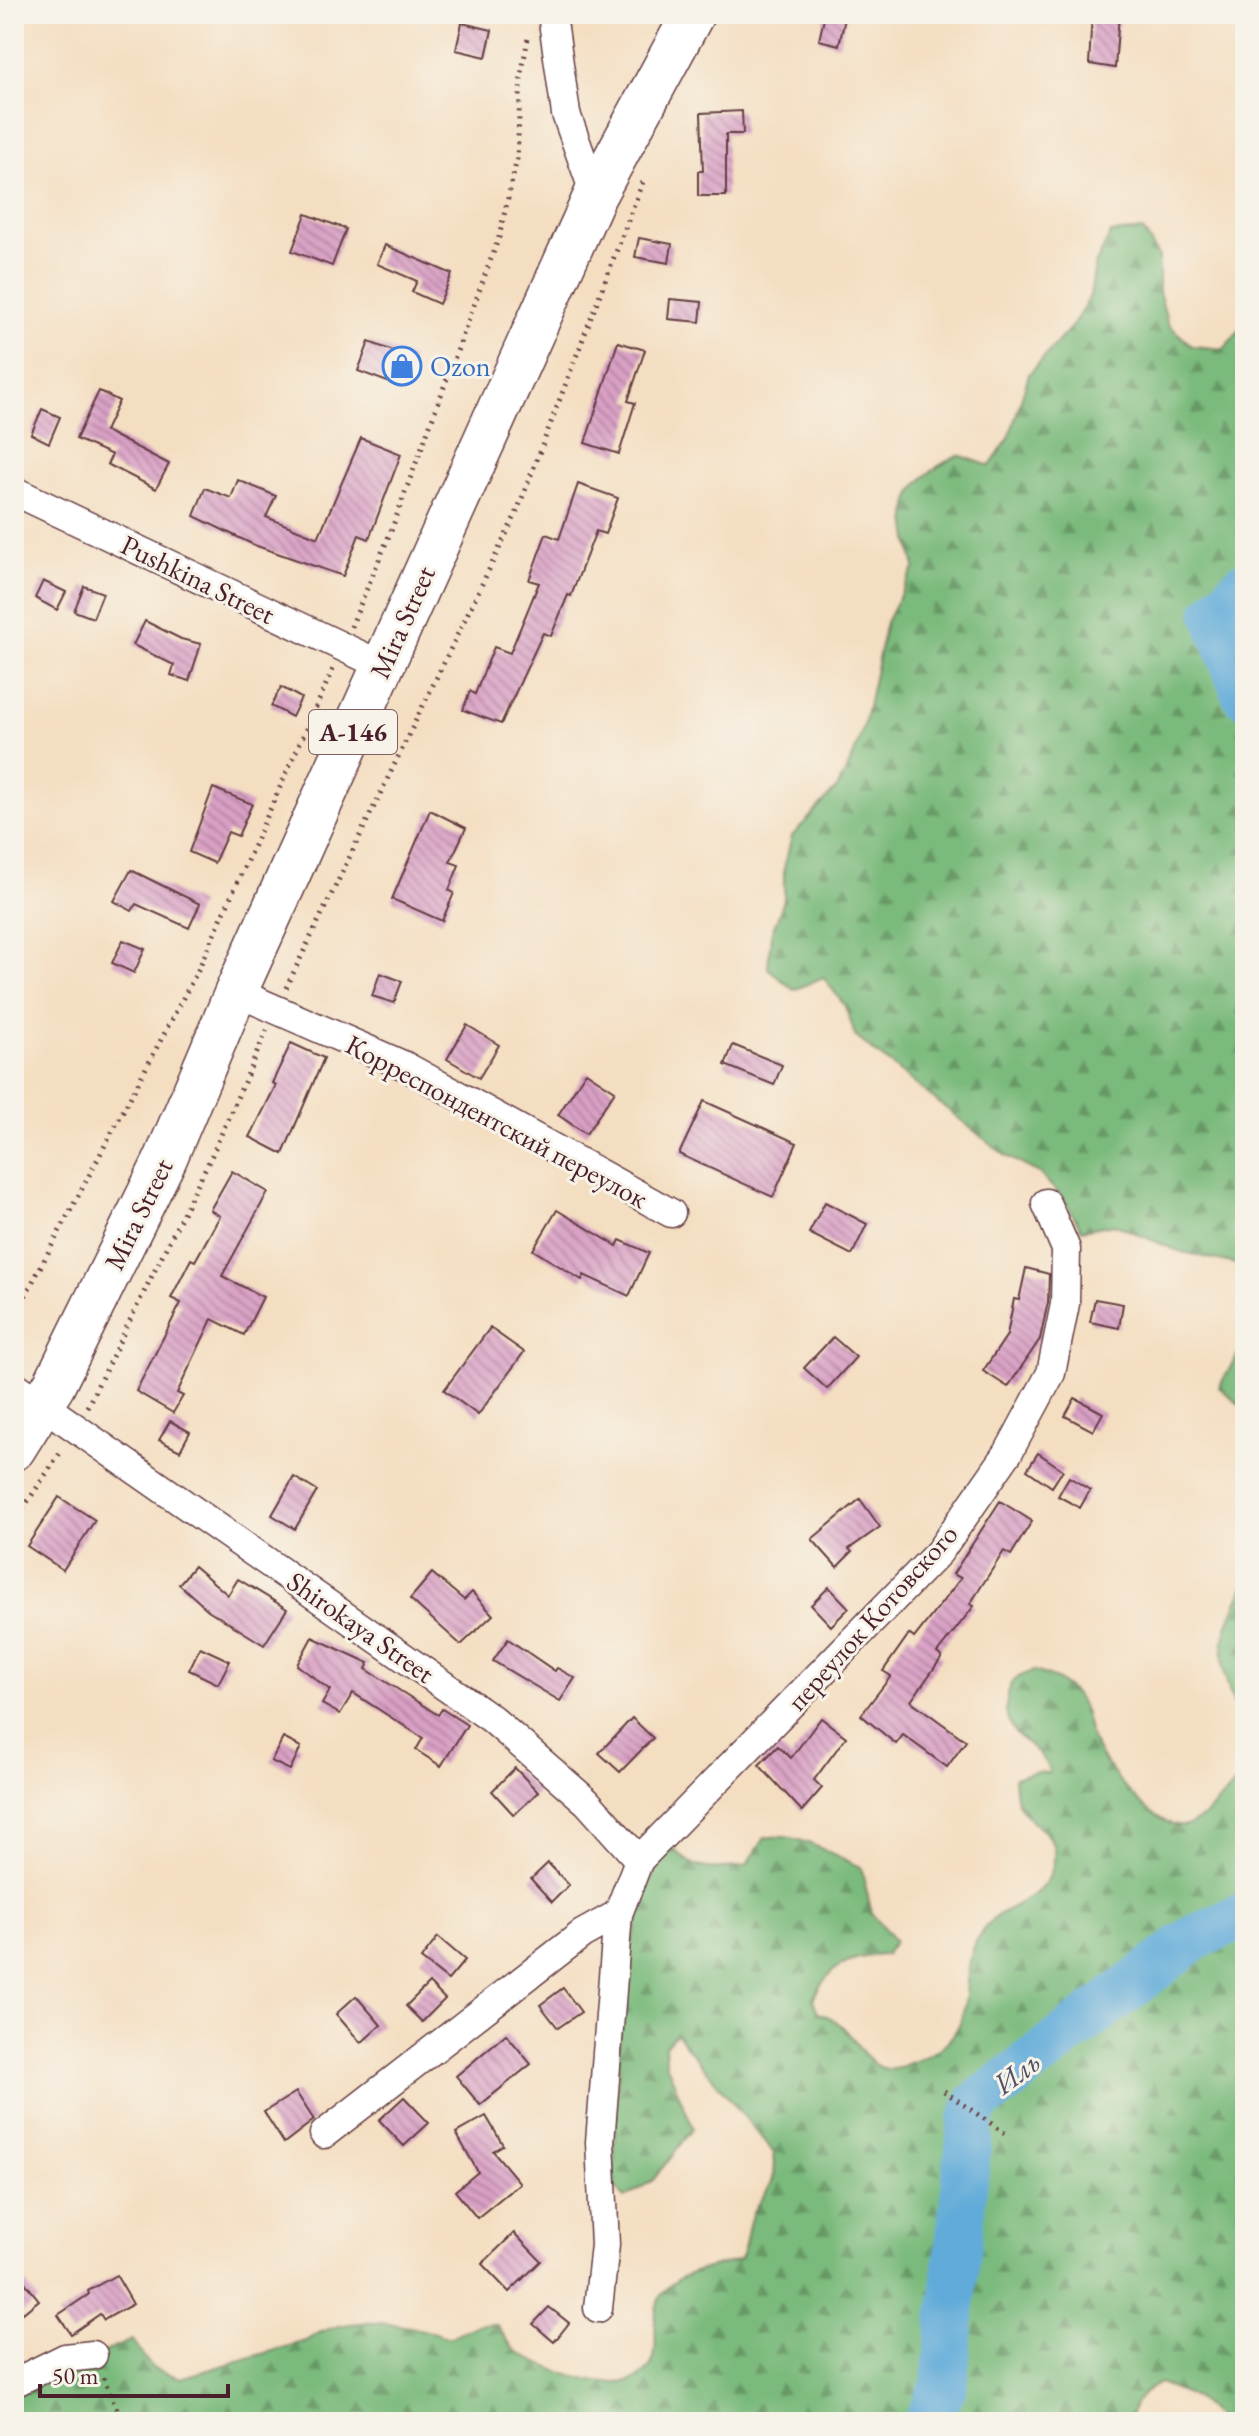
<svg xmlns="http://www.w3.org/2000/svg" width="1259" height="2436" font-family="'EB Garamond',serif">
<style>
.forest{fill:url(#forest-firs);stroke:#626c53;stroke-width:2}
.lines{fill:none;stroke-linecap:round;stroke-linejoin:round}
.river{stroke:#60abd9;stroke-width:46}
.building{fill:url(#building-back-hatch)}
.minor-casing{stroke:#643c42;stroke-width:31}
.highway-casing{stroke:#643c42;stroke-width:45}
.path{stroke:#643c42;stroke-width:5;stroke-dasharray:2 6;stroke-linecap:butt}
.minor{stroke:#fff;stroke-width:28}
.highway{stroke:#fff;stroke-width:42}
.labels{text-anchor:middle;stroke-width:6;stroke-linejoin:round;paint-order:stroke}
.shield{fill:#f7f3e8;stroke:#7e5f64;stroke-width:2}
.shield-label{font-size:26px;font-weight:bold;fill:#4a1f2b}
.shop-label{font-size:28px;fill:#366cbe;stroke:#f7f3e8;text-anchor:start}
.street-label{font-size:28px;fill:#4a1f2b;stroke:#f7f3e8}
.water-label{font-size:30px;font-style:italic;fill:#525068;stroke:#f7f3e8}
</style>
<defs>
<pattern id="forest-firs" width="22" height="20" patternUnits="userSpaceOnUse" patternTransform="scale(2)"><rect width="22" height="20" fill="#7aba7b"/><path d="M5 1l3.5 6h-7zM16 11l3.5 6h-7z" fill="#669765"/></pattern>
<pattern id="building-back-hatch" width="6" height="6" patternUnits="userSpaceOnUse" patternTransform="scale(2)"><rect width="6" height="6" fill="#d9a0c5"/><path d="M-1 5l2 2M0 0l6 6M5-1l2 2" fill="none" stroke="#b282a0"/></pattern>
</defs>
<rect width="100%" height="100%" fill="#f7f3e8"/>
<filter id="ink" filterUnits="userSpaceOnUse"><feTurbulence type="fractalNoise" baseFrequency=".0125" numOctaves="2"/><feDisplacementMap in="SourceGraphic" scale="16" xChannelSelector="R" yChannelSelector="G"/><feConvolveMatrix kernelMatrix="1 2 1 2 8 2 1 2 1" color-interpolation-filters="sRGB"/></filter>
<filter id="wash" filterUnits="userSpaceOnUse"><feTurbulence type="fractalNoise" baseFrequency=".006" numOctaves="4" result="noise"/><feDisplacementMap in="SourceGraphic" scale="32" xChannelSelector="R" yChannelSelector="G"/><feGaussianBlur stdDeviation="1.8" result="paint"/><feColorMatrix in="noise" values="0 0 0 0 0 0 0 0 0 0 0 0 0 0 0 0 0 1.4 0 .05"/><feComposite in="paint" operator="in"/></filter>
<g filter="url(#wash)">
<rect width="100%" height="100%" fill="#f4dec1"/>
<g class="forest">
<path d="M1143 230 1159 257V292L1168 324 1192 346 1224 349 1245 322V1266L1178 1251 1114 1224 1082 1230 1063 1198 1039 1173 1006 1156 856 1037 845 1006 823 977 794 990 768 968 771 935 784 900V868L792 836 838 787 853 757 864 725 886 622 915 567C900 508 901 483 959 455L990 466 1009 438 1029 374 1073 325 1090 296 1095 265 1111 233Z"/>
<polygon points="1245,1343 1245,1409 1219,1387"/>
<path d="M1245 1583V1729C1231 1698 1216 1666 1226 1631 1230 1614 1240 1600 1245 1583Z"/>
<path d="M1035 1671C1051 1676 1065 1683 1076 1696 1087 1709 1086 1727 1093 1742 1106 1768 1162 1844 1197 1821 1215 1809 1230 1788 1245 1773V2422H1223L1194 2397 1159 2383C1142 2393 1133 2401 1129 2422H14V2392L132 2340 152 2368 181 2378 306 2341C346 2312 407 2323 450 2338L480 2324H496C503 2332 509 2347 518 2352 547 2370 630 2404 651 2365 662 2345 648 2314 662 2294 679 2270 713 2268 739 2260 749 2244 745 2227 754 2211 768 2186 778 2185 774 2153L676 2033 665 2045 666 2063 693 2128 653 2180 625 2198 613 2185 623 1970 659 1855 673 1846C691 1873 716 1870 746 1866L765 1838C798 1831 831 1855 861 1867L872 1914 895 1941 885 1955C850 1956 829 1965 813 1999L818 2013C858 2023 858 2069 891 2069 900 2070 905 2064 913 2062 994 2033 947 1973 986 1926 1005 1902 1049 1902 1054 1861 1058 1831 1033 1829 1021 1808 1015 1799 1015 1789 1014 1778L1033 1772 1050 1773C1038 1737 997 1741 1008 1694 1011 1678 1021 1675 1035 1671Z"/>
</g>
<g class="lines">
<g class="river">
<polyline points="1245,584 1215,614 1245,695"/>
<polyline points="927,2422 944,2386 971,2120 977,2104 1194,1938 1245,1915"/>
</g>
</g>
<g id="blocks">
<g class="building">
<polygon points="825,14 846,14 839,45 819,40"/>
<polygon points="1092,14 1119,14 1115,68 1089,64"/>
<polygon points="462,23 492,30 486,57 456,50"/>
<polygon points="742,111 743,134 726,134 726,196 698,196 698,171 703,171 701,113"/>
<polygon points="306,214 346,229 332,266 292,251"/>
<polygon points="639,238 672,244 669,263 635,257"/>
<polygon points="385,245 452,274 439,304 412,292 417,281 377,264"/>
<polygon points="670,299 702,302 700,322 668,319"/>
<polygon points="369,342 412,358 401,387 358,371"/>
<polygon points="618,342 645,350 628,401 635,403 619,454 585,443"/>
<polygon points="99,391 119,401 105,431 169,464 156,489 107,464 112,455 76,439"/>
<polygon points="42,409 60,417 49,443 31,434"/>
<polygon points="361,438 401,454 369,539 359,535 343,576 254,545 194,516 205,488 231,498 238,480 276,496 266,517 318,538"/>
<polygon points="578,484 618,498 605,534 596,531 571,596 568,595 551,636 543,633 501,724 463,710 470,691 475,694 494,647 510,653 539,583 529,580 546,534 559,539"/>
<polygon points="43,581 66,592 57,610 35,598"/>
<polygon points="84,586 103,593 93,618 74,611"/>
<polygon points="145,621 181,639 201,644 189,681 171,675 174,665 133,645"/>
<polygon points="281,687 301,698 292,717 271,706"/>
<polygon points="213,788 252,804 238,836 228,832 214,863 189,852"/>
<polygon points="430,810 466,828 450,862 459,865 449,890 454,893 442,921 392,899"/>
<polygon points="131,870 200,904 189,928 136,904 132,911 114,901"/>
<polygon points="123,940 145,949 134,973 112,963"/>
<polygon points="380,973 402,981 394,1003 372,996"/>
<polygon points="467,1025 499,1045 479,1078 447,1059"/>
<polygon points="291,1043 324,1058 283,1154 250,1137 276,1085 272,1083"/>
<polygon points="733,1045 782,1065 774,1085 725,1065"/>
<polygon points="586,1072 615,1091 586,1134 558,1115"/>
<polygon points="704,1101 797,1143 773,1197 679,1154"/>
<polygon points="232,1171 268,1192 222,1276 263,1297 244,1335 212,1319 177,1393 183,1396 173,1413 136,1391 181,1303 171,1298 191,1259 195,1261 220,1216 210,1210"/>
<polygon points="825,1202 867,1224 852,1255 809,1233"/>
<polygon points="557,1210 617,1246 620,1240 649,1253 629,1296 584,1275 582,1280 533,1250"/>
<polygon points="1026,1268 1049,1274 1048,1302 1040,1339 1008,1387 983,1371 1007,1335 1014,1299 1019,1300"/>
<polygon points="1095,1299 1123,1304 1119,1328 1090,1322"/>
<polygon points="490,1328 524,1352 478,1415 444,1390"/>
<polygon points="833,1337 856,1357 827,1389 804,1368"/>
<polygon points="1075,1398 1103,1413 1093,1431 1065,1416"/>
<polygon points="170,1421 190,1432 180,1451 159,1440"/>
<polygon points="1038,1453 1063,1470 1052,1487 1027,1470"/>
<polygon points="294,1477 317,1491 295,1529 272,1515"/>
<polygon points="1069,1477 1090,1490 1080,1508 1058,1496"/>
<polygon points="59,1497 95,1520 63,1570 27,1546"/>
<polygon points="860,1499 880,1527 849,1549 852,1552 837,1567 812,1539"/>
<polygon points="1000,1501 1032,1521 1011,1555 1004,1551 970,1604 974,1606 937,1653 942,1657 911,1701 966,1741 947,1767 903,1735 896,1744 861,1715 891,1676 883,1671 909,1634 914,1638 961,1578 953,1574"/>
<polygon points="194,1566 228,1595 238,1579 287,1609 264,1645 208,1610 179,1584"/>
<polygon points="432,1573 464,1600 472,1592 493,1615 461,1645 410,1599"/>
<polygon points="829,1587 849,1608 831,1626 811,1605"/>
<polygon points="312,1637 369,1663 366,1669 438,1715 442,1709 467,1725 441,1766 416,1750 423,1738 353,1693 340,1714 322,1704 330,1690 297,1665"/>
<polygon points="508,1639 555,1671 557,1668 575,1678 560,1701 493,1661"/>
<polygon points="200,1647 230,1661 218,1684 189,1670"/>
<polygon points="632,1718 653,1738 620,1772 599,1753"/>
<polygon points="821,1718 846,1737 814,1780 822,1788 802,1811 759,1765 778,1746 791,1758"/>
<polygon points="283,1738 301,1747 290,1770 271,1761"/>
<polygon points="515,1768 538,1792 514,1815 492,1791"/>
<polygon points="548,1863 569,1885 552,1902 531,1879"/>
<polygon points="438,1937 465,1960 448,1980 421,1959"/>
<polygon points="429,1983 445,1999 422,2022 406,2006"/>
<polygon points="563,1988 581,2012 558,2028 540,2005"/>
<polygon points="356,1996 381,2025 361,2043 336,2014"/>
<polygon points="506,2034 531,2064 480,2105 456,2076"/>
<polygon points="296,2092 314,2120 284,2143 264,2112"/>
<polygon points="404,2097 429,2123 404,2146 379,2120"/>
<polygon points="486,2116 503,2145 493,2151 520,2183 477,2218 455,2191 478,2172 456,2133"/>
<polygon points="514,2233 541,2261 509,2292 482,2264"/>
<polygon points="14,2269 39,2300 23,2313 14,2302"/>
<polygon points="116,2275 133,2304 104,2320 100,2314 71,2334 58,2315 89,2294 88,2291"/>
<polygon points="549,2307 569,2323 554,2342 533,2324"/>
</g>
</g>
</g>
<g filter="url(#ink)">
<use href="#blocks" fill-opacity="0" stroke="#643c42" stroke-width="2"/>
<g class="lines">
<g class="minor-casing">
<g id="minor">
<polyline points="552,14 566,114 595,195"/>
<polyline points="14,491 383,666"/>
<polyline points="236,992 405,1066 671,1213"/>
<polyline points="14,1385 492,1719 587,1802 639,1860"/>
<polyline points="324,2134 582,1934 618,1914"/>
<polyline points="598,2308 605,2245 600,2142 618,1914 639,1860 939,1552 1008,1453 1051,1373 1065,1304 1066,1249 1046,1203"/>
<polyline points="14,2383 65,2358 93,2355"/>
</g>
</g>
<g class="highway-casing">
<polyline id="highway" points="14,1449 54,1385 165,1160 236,992 595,195 693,14"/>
</g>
<g class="path">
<polyline points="351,627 391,531 499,237 517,159 521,76 528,38"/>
<polyline points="286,988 516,514 644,179"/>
<polyline points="14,1317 199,968 333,669"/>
<polyline points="87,1407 212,1155 267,1030"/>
<polyline points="14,1522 62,1450"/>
<polyline points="944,2091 1006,2134"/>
<polyline points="103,2378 123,2422"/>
</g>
<use href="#minor" class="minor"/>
<use href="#highway" class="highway"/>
</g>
</g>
<defs>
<g id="shop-ring" transform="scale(2)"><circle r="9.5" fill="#f7f3e8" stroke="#3f7fe0" stroke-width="1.5"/><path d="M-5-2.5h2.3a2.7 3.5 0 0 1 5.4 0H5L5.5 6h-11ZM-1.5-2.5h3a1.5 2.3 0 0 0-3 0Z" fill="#3f7fe0"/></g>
</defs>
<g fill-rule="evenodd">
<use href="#shop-ring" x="402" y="366"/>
</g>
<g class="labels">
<rect class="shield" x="309" y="710" width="88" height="44" rx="6"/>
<g class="shield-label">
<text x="353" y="741">А-146</text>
</g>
<g class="shop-label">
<text x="430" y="376">Ozon</text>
</g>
<g class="street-label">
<text transform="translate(198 579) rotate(26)" y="10">Pushkina Street</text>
<text transform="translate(402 622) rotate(-66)" y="10">Mira Street</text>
<text transform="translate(497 1121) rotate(28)" y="10">Корреспондентский переулок</text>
<text transform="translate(138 1214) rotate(-64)" y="10">Mira Street</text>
<text transform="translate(872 1617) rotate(-48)" y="10">переулок Котовского</text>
<text transform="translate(361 1627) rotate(35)" y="10">Shirokaya Street</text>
</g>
<g class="water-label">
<text transform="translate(1017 2073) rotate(-37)" y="10">Иль</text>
</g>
</g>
<rect width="1259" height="2436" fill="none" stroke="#f7f3e8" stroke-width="48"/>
<path d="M40 2384v12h188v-12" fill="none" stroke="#4a1f2b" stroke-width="4"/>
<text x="52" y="2384" font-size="24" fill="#4a1f2b" stroke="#f7f3e8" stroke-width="6" paint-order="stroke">50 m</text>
</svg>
